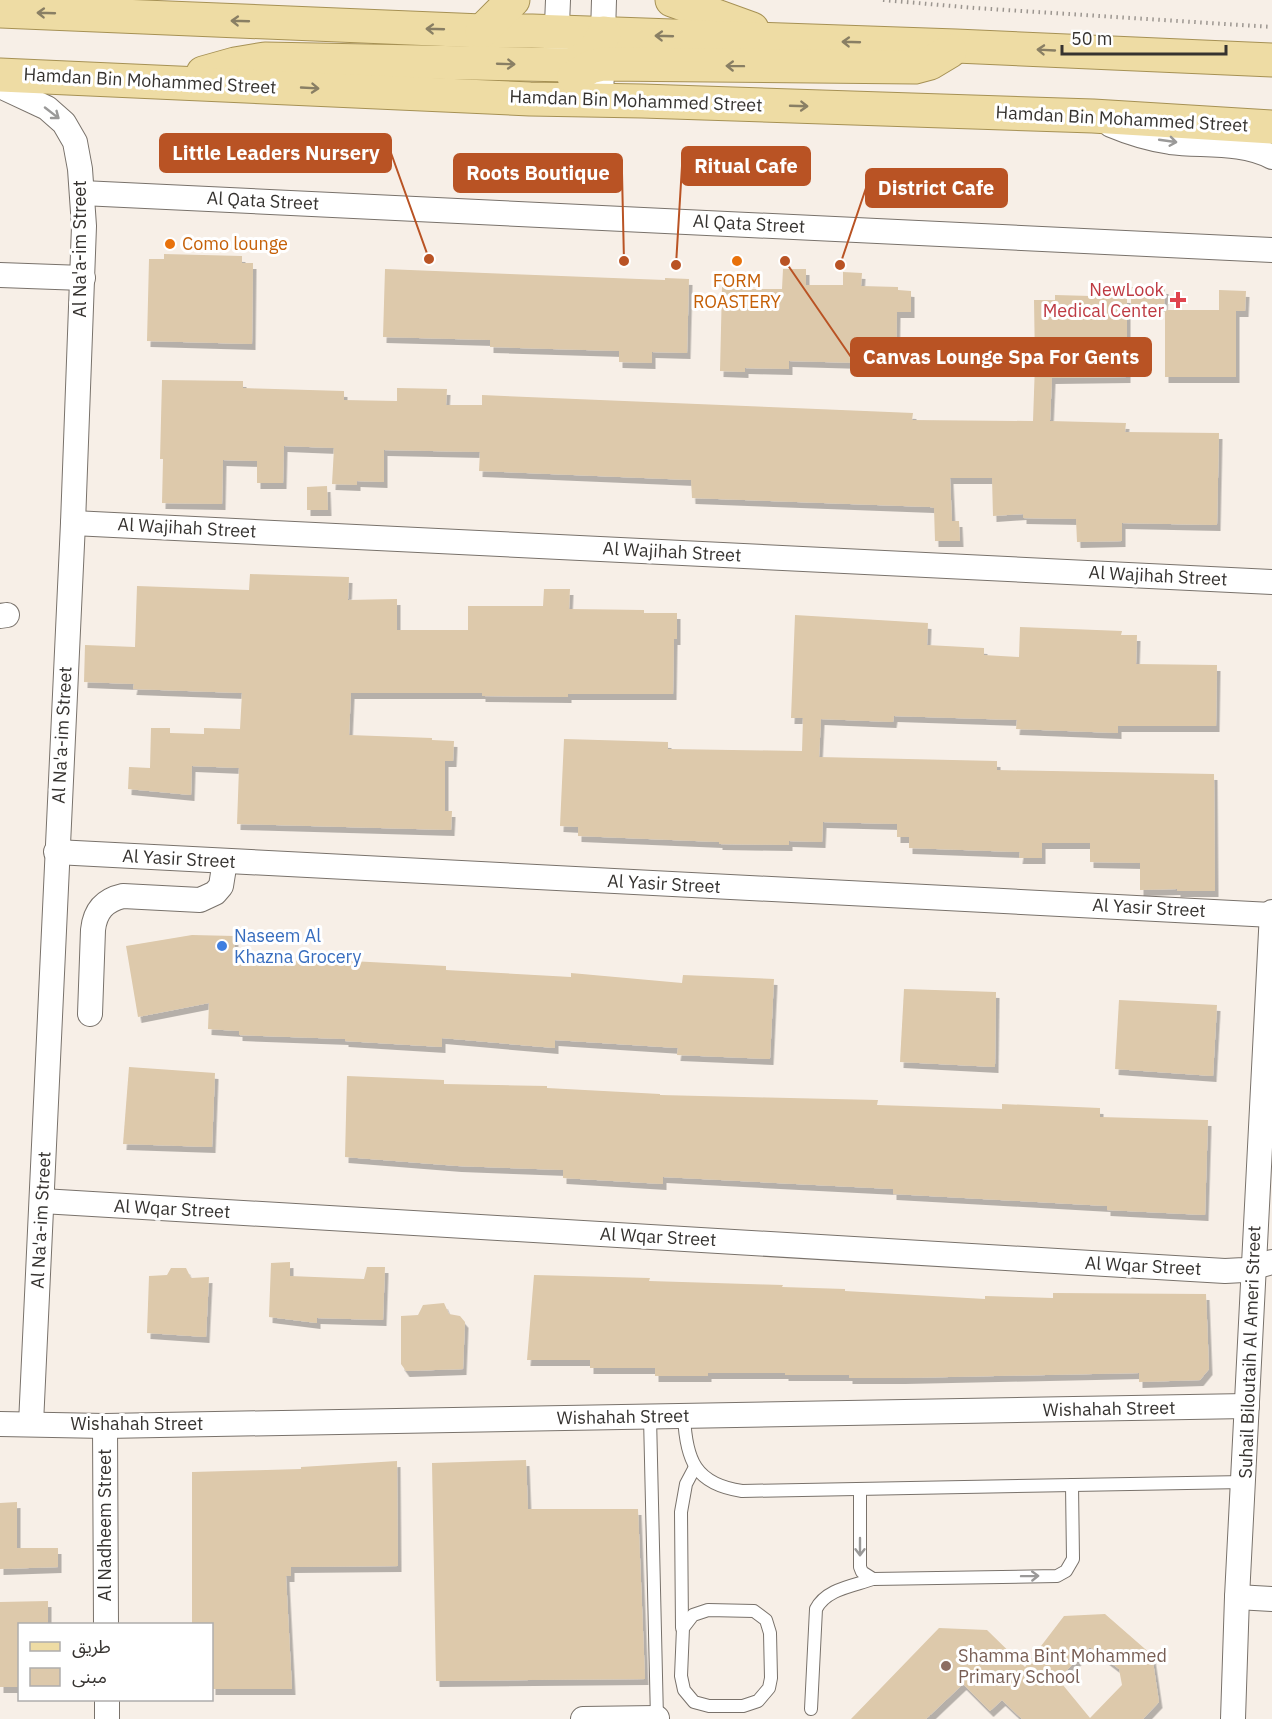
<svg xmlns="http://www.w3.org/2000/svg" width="1272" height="1719" font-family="'IBM Plex Sans','Noto Sans Arabic',sans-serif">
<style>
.building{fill:#ddc9ab;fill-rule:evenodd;filter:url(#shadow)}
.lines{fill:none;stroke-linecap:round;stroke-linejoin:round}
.service-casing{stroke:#79726b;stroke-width:14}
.minor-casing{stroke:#79726b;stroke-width:26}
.primary-casing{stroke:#a69154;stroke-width:35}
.path{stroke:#9c9690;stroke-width:4;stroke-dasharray:1.5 4.5;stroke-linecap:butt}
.service{stroke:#fff;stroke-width:12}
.minor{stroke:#fff;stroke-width:24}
.primary{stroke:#eedca4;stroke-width:33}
.oneway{stroke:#897f64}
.oneway2{stroke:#9a9998}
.food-dot{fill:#e8710a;stroke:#fff;stroke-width:2}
.health-dot{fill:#e0444e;stroke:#fff;stroke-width:2}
.shop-dot{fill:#3f7fe0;stroke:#fff;stroke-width:2}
.education-dot{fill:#8d6e63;stroke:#fff;stroke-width:2}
.labels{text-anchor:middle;stroke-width:6;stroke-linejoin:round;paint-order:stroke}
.street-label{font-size:18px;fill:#363330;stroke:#fff}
.food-label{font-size:18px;fill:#c56008;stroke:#fff;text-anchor:start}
.health-label{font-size:18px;fill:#be3a42;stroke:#fff;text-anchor:end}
.shop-label{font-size:18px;fill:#366cbe;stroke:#fff;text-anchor:start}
.education-label{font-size:18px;fill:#785e54;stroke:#fff;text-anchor:start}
.leader{fill:none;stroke:#b95324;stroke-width:2}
.callout-dot{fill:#b95324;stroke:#fff;stroke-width:2}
.callout{fill:#b95324;stroke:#b95324;stroke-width:2}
.callout-label{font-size:20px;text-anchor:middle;font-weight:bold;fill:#fff}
</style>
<defs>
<filter id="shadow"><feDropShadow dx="3.5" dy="6" stdDeviation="0" flood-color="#0004"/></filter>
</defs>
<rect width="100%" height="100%" fill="#f7efe7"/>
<g class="building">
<polygon points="164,254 242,256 242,263 253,263 252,344 147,341 149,259 164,259"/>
<polygon points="385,269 665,280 665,278 689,279 687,353 652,352 652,363 619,362 619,351 490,347 490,340 383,337"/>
<polygon points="783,269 806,269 806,285 843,285 843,272 862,273 861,286 898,287 898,290 911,291 911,312 897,312 896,364 789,361 789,369 745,368 745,372 720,371 722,287 741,287 741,289 782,289"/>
<polygon points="1131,287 1165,288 1164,306 1131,305"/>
<polygon points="1219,290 1246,291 1245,311 1236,311 1236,377 1165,377 1165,310 1219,310"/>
<polygon points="1055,295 1127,297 1127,377 1052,378 1050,421 1126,423 1125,432 1219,433 1217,525 1122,523 1122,541 1077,542 1076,519 1023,518 1023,514 993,516 992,478 950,478 952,521 959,521 960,541 935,541 934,508 930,507 692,498 691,480 479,471 480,452 384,450 384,482 357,481 357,485 332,484 334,448 284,446 283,483 257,483 257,461 223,460 222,504 162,503 163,459 160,459 162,380 243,381 243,388 344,391 344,400 397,401 397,388 447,389 446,405 482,405 482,395 913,413 912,420 1033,421 1035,364 1034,300 1055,300"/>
<polygon points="327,486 328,510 307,510 307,487"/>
<polygon points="250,574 349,577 348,600 397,599 397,630 468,630 468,606 543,606 544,589 570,589 569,609 644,610 644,613 677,613 677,639 674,639 673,694 568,694 568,697 482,696 482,693 351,693 349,735 432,738 432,740 454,741 453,761 445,761 445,811 452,811 451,830 237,824 239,768 192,766 191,795 128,789 129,767 150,768 151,728 170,728 170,733 204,734 204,728 240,729 242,693 133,689 134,684 84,682 85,645 135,647 137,586 249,590"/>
<polygon points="795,615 928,623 927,645 984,648 984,655 1019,657 1020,627 1122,631 1121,635 1137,635 1136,664 1217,665 1216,726 1118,726 1118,733 1016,729 1017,720 894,716 893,722 821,719 819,757 997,761 997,770 1214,774 1215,891 1177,891 1177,889 1140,890 1140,863 1090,862 1090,843 1042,843 1042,858 1019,858 1020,852 909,848 909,837 897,837 897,824 823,822 822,842 789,841 789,845 719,844 719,842 578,836 578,827 560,826 564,739 668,742 668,749 802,751 803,718 791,718"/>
<polygon points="192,935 235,936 234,960 351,961 446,966 446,970 571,977 571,973 682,983 683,975 774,979 770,1059 677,1055 678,1048 555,1040 555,1048 442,1038 442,1047 345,1041 345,1039 239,1035 239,1031 208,1029 209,1003 138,1017 126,946"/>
<polygon points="904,989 996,992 995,1067 900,1062"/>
<polygon points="1119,1000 1217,1005 1213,1076 1115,1069"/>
<polygon points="129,1067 215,1073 212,1147 123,1144"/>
<polygon points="347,1076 444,1080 444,1084 547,1086 547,1088 660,1094 660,1095 878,1100 877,1105 1002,1109 1002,1104 1100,1108 1100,1117 1208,1120 1205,1215 1107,1210 1107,1206 893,1194 893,1189 663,1177 663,1184 563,1178 563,1170 458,1166 345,1157"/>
<polygon points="290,1262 290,1276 364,1279 367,1267 385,1267 383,1320 317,1318 317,1323 269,1317 271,1263"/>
<polygon points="171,1268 186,1268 191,1278 209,1277 206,1337 147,1333 149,1276 167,1275"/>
<polygon points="534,1275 650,1278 649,1281 783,1285 782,1287 845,1289 845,1291 985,1299 985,1296 1053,1298 1053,1293 1206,1294 1209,1369 1200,1380 1139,1382 1139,1373 902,1378 849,1378 849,1375 785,1375 785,1373 708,1373 708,1376 655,1376 655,1368 590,1368 590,1360 527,1360"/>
<polygon points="444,1303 449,1314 460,1316 465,1322 463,1369 406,1371 401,1364 401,1316 418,1315 423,1305"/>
<polygon points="526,1460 528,1509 638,1509 645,1679 436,1681 432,1463"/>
<polygon points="397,1461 398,1566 291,1567 291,1576 286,1576 292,1689 212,1689 212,1624 192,1624 192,1472 301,1469 301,1467"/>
<polygon points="17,1502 17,1548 58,1548 58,1567 0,1569 0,1503"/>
<polygon points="48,1601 48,1624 20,1624 20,1687 0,1687 0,1602"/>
<path d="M1105 1614 1152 1655 1159 1702 1143 1719H1022L1002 1700 990 1711 963 1684 926 1719H851L939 1628 987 1630 1025 1667 1064 1616ZM1090 1647 1119 1669 1122 1685 1090 1718 1058 1679Z"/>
</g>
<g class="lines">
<g class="service-casing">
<g id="service">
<path d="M684 1416C686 1460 695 1484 742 1491L1244 1482"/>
<polyline points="650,1417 657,1719"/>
<polyline points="860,1489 860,1567 862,1572 873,1579 1057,1576 1066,1571 1073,1559 1072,1485"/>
<polygon points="708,1610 754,1611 766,1620 770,1633 771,1678 769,1688 758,1701 743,1706 709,1706 694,1702 684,1690 681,1676 683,1628 693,1615"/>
<polyline points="682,1628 681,1512 686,1484 695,1467"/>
<path d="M811 1709 816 1609C826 1589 853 1586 873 1579"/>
</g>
</g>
<g class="minor-casing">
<g id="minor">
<polyline points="556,49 558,0"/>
<polyline points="0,86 47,108 64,123 75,142 80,169 84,226 73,523 31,1424"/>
<polyline points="601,100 604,0"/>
<path d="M1111 125C1130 133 1150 139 1170 142 1203 146 1242 141 1272 157"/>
<polyline points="82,193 1272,250"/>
<polyline points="0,275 83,278"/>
<polyline points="73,523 1272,582"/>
<polyline points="0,616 7,615"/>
<polyline points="56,852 1272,915"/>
<path d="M90 1014 93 930C95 911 105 900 123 896L200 900 215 893 221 886 225 861"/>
<polyline points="42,1201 1225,1271 1244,1270 1272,1262"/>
<polyline points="0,1424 105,1426 1247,1406"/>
<polyline points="105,1426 106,1624"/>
<polyline points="1237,1597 1272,1599"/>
<polyline points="107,1700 107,1719"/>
<polyline points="583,1719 657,1718"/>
<polyline points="1233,1719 1237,1597 1272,912"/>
</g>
</g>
<g class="primary-casing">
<g id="primary">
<polyline points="672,0 752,29"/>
<polyline points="0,11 482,31 532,31 956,46 1272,60"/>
<polyline points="482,31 513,0"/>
<path d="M203 73 235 64 265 59 570 65C587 59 598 51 604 33"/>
<polyline points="0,75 530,99 642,101 1093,116 1272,127"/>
<polyline points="574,77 590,67 603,64 915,67 930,63 950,51"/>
</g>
</g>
<polyline class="path" points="883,0 975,8 1272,27"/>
<use href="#service" class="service"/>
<use href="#minor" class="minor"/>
<use href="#primary" class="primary"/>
</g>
<defs><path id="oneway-shaft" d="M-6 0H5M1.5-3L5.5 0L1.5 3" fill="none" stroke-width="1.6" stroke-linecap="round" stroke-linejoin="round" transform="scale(1.5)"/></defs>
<g class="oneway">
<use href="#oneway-shaft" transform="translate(46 13) rotate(-178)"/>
<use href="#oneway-shaft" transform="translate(240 21) rotate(-178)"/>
<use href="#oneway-shaft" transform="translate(435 29) rotate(-178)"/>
<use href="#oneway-shaft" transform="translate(664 36) rotate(-178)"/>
<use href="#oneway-shaft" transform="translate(851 42) rotate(-178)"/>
<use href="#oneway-shaft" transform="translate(1046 50) rotate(-177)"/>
<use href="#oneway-shaft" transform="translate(506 64) rotate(2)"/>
<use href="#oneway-shaft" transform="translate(735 66) rotate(-179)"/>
<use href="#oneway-shaft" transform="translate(310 88) rotate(3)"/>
<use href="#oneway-shaft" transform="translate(799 106) rotate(2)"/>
</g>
<g class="oneway2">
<use href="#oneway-shaft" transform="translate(52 113) rotate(38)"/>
<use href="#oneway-shaft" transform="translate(1168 141) rotate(8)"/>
<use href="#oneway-shaft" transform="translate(860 1547) rotate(90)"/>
<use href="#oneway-shaft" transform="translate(1030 1576) rotate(-1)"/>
</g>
<g class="food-dot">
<circle cx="170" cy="244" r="6"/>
<circle cx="737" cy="261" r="6"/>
</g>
<path class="health-dot" d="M1175 291h6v6h6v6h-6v6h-6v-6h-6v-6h6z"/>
<circle class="shop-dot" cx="222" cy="946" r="6"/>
<circle class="education-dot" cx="946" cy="1666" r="6"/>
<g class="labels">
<g class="street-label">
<text transform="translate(150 81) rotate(3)" y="6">Hamdan Bin Mohammed Street</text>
<text transform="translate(636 101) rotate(2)" y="6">Hamdan Bin Mohammed Street</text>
<text transform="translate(1122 119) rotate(3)" y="6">Hamdan Bin Mohammed Street</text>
<text transform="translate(263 201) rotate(3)" y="6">Al Qata Street</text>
<text transform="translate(749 224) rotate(3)" y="6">Al Qata Street</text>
<text transform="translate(80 249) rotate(-90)" y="6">Al Na'a-im Street</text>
<text transform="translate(187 528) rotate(3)" y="6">Al Wajihah Street</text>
<text transform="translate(672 552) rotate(3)" y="6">Al Wajihah Street</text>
<text transform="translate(1158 576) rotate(3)" y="6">Al Wajihah Street</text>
<text transform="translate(62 735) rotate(-87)" y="6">Al Na'a-im Street</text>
<text transform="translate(179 859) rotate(3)" y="6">Al Yasir Street</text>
<text transform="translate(664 884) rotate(3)" y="6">Al Yasir Street</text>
<text transform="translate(1149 908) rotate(3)" y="6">Al Yasir Street</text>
<text transform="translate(172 1209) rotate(3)" y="6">Al Wqar Street</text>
<text transform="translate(41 1220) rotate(-87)" y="6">Al Na'a-im Street</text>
<text transform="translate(658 1237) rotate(3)" y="6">Al Wqar Street</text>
<text transform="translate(1143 1266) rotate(3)" y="6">Al Wqar Street</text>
<text transform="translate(1250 1352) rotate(-88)" y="6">Suhail Biloutaih Al Ameri Street</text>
<text transform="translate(1109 1409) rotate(-1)" y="6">Wishahah Street</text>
<text transform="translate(623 1417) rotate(-1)" y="6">Wishahah Street</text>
<text x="137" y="1430">Wishahah Street</text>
<text transform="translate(105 1525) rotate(-90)" y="6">Al Nadheem Street</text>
</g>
<g class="food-label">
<text x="182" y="250">Como lounge</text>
<text x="737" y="287" text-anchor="middle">FORM<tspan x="737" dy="21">ROASTERY</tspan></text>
</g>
<g class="health-label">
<text x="1164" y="296">NewLook<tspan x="1164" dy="21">Medical Center</tspan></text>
</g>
<g class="shop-label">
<text x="234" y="942">Naseem Al<tspan x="234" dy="21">Khazna Grocery</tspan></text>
</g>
<g class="education-label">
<text x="958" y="1662">Shamma Bint Mohammed<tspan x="958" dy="21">Primary School</tspan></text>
</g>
</g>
<path class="leader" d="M429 259L391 153M676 265L682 166M624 261L622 173M840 265L866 188M785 261L851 357"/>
<g class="callout-dot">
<circle cx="429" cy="259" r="6"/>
<circle cx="676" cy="265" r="6"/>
<circle cx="624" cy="261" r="6"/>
<circle cx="840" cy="265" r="6"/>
<circle cx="785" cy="261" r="6"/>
</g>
<g class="callout">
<rect x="160" y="134" width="231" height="38" rx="6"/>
<rect x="682" y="147" width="128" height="38" rx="6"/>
<rect x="454" y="154" width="168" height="38" rx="6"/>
<rect x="866" y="169" width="141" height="38" rx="6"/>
<rect x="851" y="338" width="300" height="38" rx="6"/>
</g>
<g class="callout-label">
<text x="276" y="160">Little Leaders Nursery</text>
<text x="746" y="173">Ritual Cafe</text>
<text x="538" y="180">Roots Boutique</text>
<text x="936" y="195">District Cafe</text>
<text x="1001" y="364">Canvas Lounge Spa For Gents</text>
</g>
<rect x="18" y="1623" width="195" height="78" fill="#ffffff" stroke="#afadac" stroke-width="1.5"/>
<rect x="30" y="1642" width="30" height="9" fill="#eedca4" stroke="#afadac" stroke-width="1.5"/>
<text x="72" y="1653" font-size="18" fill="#363330">طريق</text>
<rect x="30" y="1668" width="30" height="18" fill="#ddc9ab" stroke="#afadac" stroke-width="1.5"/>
<text x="72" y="1683" font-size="18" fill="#363330">مبنى</text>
<path d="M1062 45v9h164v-9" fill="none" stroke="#363330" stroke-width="3"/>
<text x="1071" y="45" font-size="18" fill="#363330" stroke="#ffffff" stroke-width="4.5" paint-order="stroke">50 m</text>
</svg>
